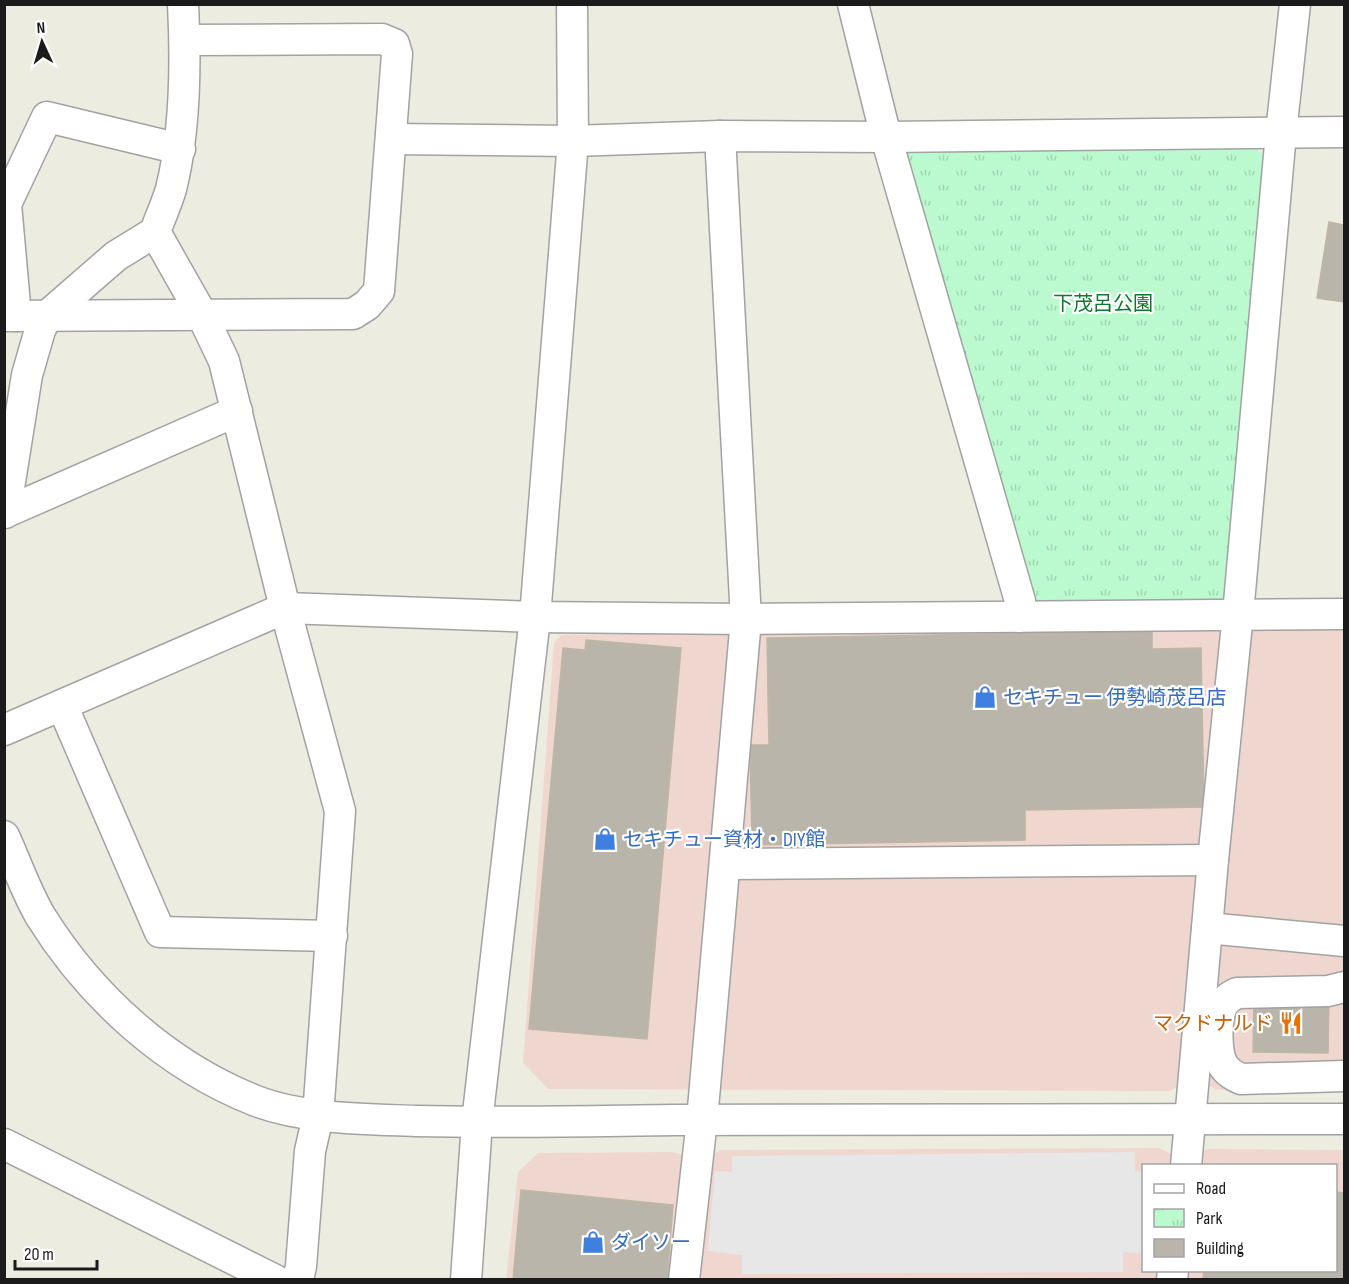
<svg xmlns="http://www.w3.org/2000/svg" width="1349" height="1284" font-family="'Sofia Sans Condensed','Noto Sans JP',sans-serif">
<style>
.commercial{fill:#efd7cf;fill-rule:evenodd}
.park{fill:url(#park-tufts)}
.parking{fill:#e7e7e7}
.building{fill:#bab5aa;stroke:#bfb6a3;stroke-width:1.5}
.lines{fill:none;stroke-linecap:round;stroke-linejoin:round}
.minor-casing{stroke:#a2a2a2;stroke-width:33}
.minor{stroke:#fff;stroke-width:30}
.labels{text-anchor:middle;stroke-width:4.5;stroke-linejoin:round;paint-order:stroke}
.park-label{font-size:20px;fill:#097a2b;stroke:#fff}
.shop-label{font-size:20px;fill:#366cbe;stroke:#fff;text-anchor:start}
.food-label{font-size:20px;fill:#c56008;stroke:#fff;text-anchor:end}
</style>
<defs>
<pattern id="park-tufts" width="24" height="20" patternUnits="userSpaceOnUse" patternTransform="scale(1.5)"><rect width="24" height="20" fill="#bbface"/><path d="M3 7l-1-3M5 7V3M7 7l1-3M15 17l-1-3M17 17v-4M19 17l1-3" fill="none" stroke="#a0d6b0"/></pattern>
</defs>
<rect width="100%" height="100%" fill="#edece1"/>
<g class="commercial">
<polygon points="1344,624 1344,1086 1216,1090 1207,1084 1179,1086 1170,1091 548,1089 523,1063 554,643 561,635"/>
<path d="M1158 1148 1172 1154 1198 1155 1207 1149 1344 1150V1279L506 1280 518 1172 538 1153 672 1152 682 1155 711 1156 721 1150ZM1144 1166H1336V1270H1144Z"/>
</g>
<polygon class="park" points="1256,148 1268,161 1229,591 1221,600 1035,604 1027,596 907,153"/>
<polygon class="parking" points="1135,1152 1135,1171 1143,1172 1143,1254 1123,1252 1123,1272 742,1274 742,1255 708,1251 715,1171 732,1172 732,1156"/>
<g class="building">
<polygon points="1329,222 1344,225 1344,302 1317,298"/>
<polygon points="1152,631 1152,649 1201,648 1204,807 1025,810 1025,840 752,845 750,745 769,745 767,638"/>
<polygon points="586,640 681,648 647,1039 529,1029 563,648 585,650"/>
<polygon points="1254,993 1329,994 1328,1053 1253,1052"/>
<polygon points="521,1190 673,1205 667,1280 513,1280"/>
<polygon points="1336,1192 1344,1193 1344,1280 1203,1280 1204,1270 1336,1270"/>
</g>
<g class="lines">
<g class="minor-casing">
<g id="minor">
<path d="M183 4C186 62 185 133 171 189 167 203 160 218 155 232L202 315 224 361 285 608 340 811 318 1116 310 1151 301 1266 298 1280"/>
<polyline points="853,4 886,137 1020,601 1020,617"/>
<polyline points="392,139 573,141 720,136 886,137 1344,132"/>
<polyline points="4,316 353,314 367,305 379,291 397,54 394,44 382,39 185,40"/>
<polyline points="16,316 6,204 47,117 180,149"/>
<polyline points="4,513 237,411"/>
<polyline points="5,513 27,375 40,330 47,316 116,256 155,232"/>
<polyline points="62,705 160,932 332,936"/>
<polyline points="4,730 285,608 535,617 746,619 1344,614"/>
<path d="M4 836C16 862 26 892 41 917 91 997 167 1066 256 1101 303 1119 365 1119 416 1121 502 1123 588 1121 674 1120 897 1118 1121 1121 1344 1119"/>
<polyline points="725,864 1213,860"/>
<polyline points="1207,928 1344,941"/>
<path d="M1344 987 1328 991 1237 993C1229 997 1223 1001 1221 1009 1216 1023 1216 1053 1223 1065 1228 1073 1234 1076 1241 1079L1344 1076"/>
<polyline points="4,1144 275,1280"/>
<polyline points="1186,1166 1213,860 1238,614 1281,133 1295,4"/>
<polyline points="466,1280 477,1122 535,617 573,141 572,4"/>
<polyline points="684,1280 702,1120 746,619 720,136"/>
<polyline points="1172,1280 1173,1270"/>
</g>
</g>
<use href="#minor" class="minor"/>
</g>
<defs>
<g id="shop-bare" transform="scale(1.8)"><path d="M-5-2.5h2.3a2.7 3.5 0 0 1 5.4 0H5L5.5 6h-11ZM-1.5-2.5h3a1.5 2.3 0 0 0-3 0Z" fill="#3f7fe0" stroke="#fff" stroke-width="2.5" paint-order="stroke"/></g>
<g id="restaurant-bare" transform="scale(1.8)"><path d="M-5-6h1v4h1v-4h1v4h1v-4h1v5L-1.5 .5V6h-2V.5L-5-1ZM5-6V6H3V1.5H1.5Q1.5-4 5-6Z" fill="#e8710a" stroke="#fff" stroke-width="2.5" paint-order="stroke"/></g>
</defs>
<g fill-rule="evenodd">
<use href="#shop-bare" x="985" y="697"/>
<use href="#shop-bare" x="605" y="839"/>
<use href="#restaurant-bare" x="1291" y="1023"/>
<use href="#shop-bare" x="593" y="1242"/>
</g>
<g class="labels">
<g class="park-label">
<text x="1103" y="310">下茂呂公園</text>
</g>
<g class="shop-label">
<text x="1003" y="704">セキチュー 伊勢崎茂呂店</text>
<text x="623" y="846">セキチュー資材・DIY館</text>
<text x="611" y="1249">ダイソー</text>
</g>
<g class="food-label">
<text x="1273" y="1030">マクドナルド</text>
</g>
</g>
<rect width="1349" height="1284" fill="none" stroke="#1b1b1b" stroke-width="12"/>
<rect x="1142" y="1164" width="195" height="108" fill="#ffffff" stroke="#a4a4a4" stroke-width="1.5"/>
<rect x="1154" y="1184" width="30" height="9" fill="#ffffff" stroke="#a4a4a4" stroke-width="1.5"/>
<text x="1196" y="1194" font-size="18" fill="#1b1b1b">Road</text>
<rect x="1154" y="1209" width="30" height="18" fill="url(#park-tufts)" stroke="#a4a4a4" stroke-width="1.5"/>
<text x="1196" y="1224" font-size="18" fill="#1b1b1b">Park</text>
<rect x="1154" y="1239" width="30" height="18" fill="#bab5aa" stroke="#a4a4a4" stroke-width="1.5"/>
<text x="1196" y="1254" font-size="18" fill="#1b1b1b">Building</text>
<g transform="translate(42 42) rotate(356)" stroke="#ffffff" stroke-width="4.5" paint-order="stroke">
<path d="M0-4.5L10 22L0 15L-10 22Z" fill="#1b1b1b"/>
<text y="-9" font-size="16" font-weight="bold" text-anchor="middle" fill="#1b1b1b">N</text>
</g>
<path d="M15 1260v9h82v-9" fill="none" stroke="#1b1b1b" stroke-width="3"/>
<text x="24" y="1260" font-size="18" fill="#1b1b1b" stroke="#ffffff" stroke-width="4.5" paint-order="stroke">20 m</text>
</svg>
